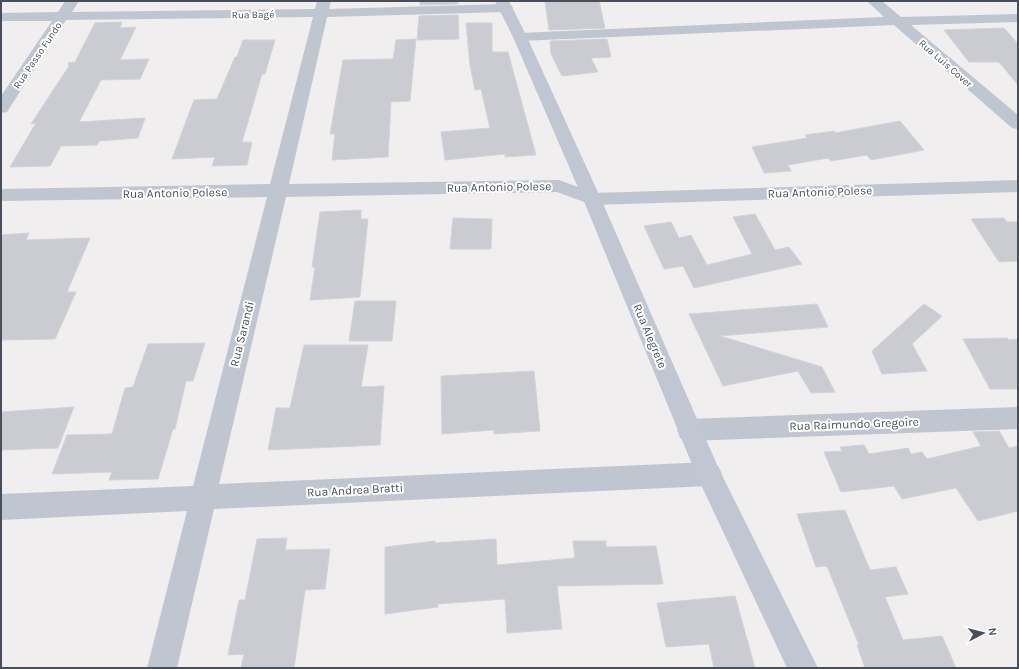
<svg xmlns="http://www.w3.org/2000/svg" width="1019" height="669" font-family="Karla,sans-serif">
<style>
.building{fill:#cbccd2;stroke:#d2d3d9}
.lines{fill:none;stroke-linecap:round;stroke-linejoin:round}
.street{fill:#bfc6cf;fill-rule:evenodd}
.secondary{fill:#c0c7d3;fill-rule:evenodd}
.labels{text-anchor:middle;stroke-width:4;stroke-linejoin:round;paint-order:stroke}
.far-street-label{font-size:10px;fill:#474f5a;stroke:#fff}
.street-label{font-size:12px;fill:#474f5a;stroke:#fff}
</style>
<rect width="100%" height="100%" fill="#f0eeee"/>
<g class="building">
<polygon points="420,1 458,1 458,4 420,5"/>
<polygon points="545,1 599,1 605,28 549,30"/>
<polygon points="458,15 459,39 417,40 419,16"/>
<polygon points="122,22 120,28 136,27 120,60 149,59 140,79 101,80 79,122 145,118 138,138 99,141 97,145 61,146 50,166 10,167 36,123 31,124 69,66 68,63 75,62 95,23"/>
<polygon points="466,23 492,23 492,52 508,52 536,155 505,157 505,154 445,160 441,132 490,128 481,89 475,90 470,65"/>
<polygon points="1004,28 1018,44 1018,85 999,62 969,62 944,30"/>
<polygon points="416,39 410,101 391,102 388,157 332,160 335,134 330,134 343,60 393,59 396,40"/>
<polygon points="607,39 611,57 591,58 598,72 562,76 551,54 550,41"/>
<polygon points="243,40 275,40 265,74 262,74 242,142 252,142 247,165 212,166 215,157 172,159 194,100 217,99 235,57 237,57"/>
<polygon points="900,121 924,150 871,160 867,155 831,161 828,158 788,165 791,171 764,173 752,147 807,138 805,135 834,131 835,133"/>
<polygon points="361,210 361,219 368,219 360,297 310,300 315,267 312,267 320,212"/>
<polygon points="755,214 775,250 789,247 802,264 694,288 683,266 664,269 644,226 671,222 679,238 691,235 707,265 752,254 733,217"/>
<polygon points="453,218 492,219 491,249 450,249"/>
<polygon points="1004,218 1007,222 1018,222 1018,261 999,262 971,219"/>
<polygon points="29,233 26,240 90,238 67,292 76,292 55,339 1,340 1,235"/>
<polygon points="355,301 396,301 392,341 349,341"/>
<polygon points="817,304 828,327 720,336 822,367 835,392 811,393 798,371 723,386 689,314"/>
<polygon points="924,304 942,316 912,344 927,371 882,374 872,351"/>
<polygon points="1007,338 1009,340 1018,339 1018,389 990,389 963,339"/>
<polygon points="205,343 193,381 186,381 175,429 173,429 158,479 109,480 112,472 52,474 67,435 112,434 125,388 133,387 148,344"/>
<polygon points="304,345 368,345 361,387 384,386 380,445 268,450 276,408 290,408"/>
<polygon points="534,371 540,431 494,434 494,430 442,434 441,376"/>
<polygon points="74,407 58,448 1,450 1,412"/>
<polygon points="999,431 1009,448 1018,446 1018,511 978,521 956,488 902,499 894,486 841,492 824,452 842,451 840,447 864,445 869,454 908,448 911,454 922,452 927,459 981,446 973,432"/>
<polygon points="845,510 870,570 896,567 908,594 885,597 903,640 942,636 956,668 865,668 857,645 859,645 827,566 816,567 797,514"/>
<polygon points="287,538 285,550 330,549 325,589 305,590 294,668 241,668 244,654 228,655 239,600 245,600 257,539"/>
<polygon points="496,539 497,565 575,558 573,541 606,541 606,547 656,546 663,584 557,586 562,629 507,633 505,599 438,604 438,607 385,614 385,547 435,541 435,543"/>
<polygon points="735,596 755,668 714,668 709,644 666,647 657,603"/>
</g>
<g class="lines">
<g class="street">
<polygon points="65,1 79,1 72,12 315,9 317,1 331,1 329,9 506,4 511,5 513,8 511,11 506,12 327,17 289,184 559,180 594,193 1018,180 1018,192 592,205 557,192 286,197 219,484 709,462 718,466 722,474 718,482 709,486 214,509 177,668 147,668 187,511 1,520 1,494 193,486 267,197 1,201 1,189 270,184 313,17 66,20 7,112 1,113 1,96 52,21 1,21 1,13 58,12"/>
<polygon points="867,1 882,1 901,17 1018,14 1018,22 911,25 1018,115 1018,129 1012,128 894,25 520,41 515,40 513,37 515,34 520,33 884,17"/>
<polygon points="1018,407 1018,429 689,441 680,438 677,430 680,422 689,419"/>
</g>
<polygon class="secondary" points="495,1 509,1 527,37 601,199 718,467 818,668 787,668 696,474 583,199 513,37"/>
</g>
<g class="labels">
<g class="far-street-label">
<text transform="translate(253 14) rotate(-1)" y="4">Rua Bagé</text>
<text transform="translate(37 55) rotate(-56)" y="4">Rua Passo Fundo</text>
<text transform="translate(946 63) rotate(41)" y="4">Rua Luis Cover</text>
</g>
<g class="street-label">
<text transform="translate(499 187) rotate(-1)" y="4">Rua Antonio Polese</text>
<text transform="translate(820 192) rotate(-2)" y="4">Rua Antonio Polese</text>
<text transform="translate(175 193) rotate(-1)" y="4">Rua Antonio Polese</text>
<text transform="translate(242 334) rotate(-76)" y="4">Rua Sarandi</text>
<text transform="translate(650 336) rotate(67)" y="4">Rua Alegrete</text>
<text transform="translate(854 424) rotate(-2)" y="4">Rua Raimundo Gregoire</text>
<text transform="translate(355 490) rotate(-3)" y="4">Rua Andrea Bratti</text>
</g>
</g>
<rect width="1019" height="669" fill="none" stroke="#474f5a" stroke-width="4"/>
<g transform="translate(983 633) rotate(83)" stroke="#ffffff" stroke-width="3" paint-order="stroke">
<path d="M0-3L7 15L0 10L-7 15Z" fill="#474f5a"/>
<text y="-6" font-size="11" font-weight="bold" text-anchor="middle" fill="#474f5a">N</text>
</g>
</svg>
